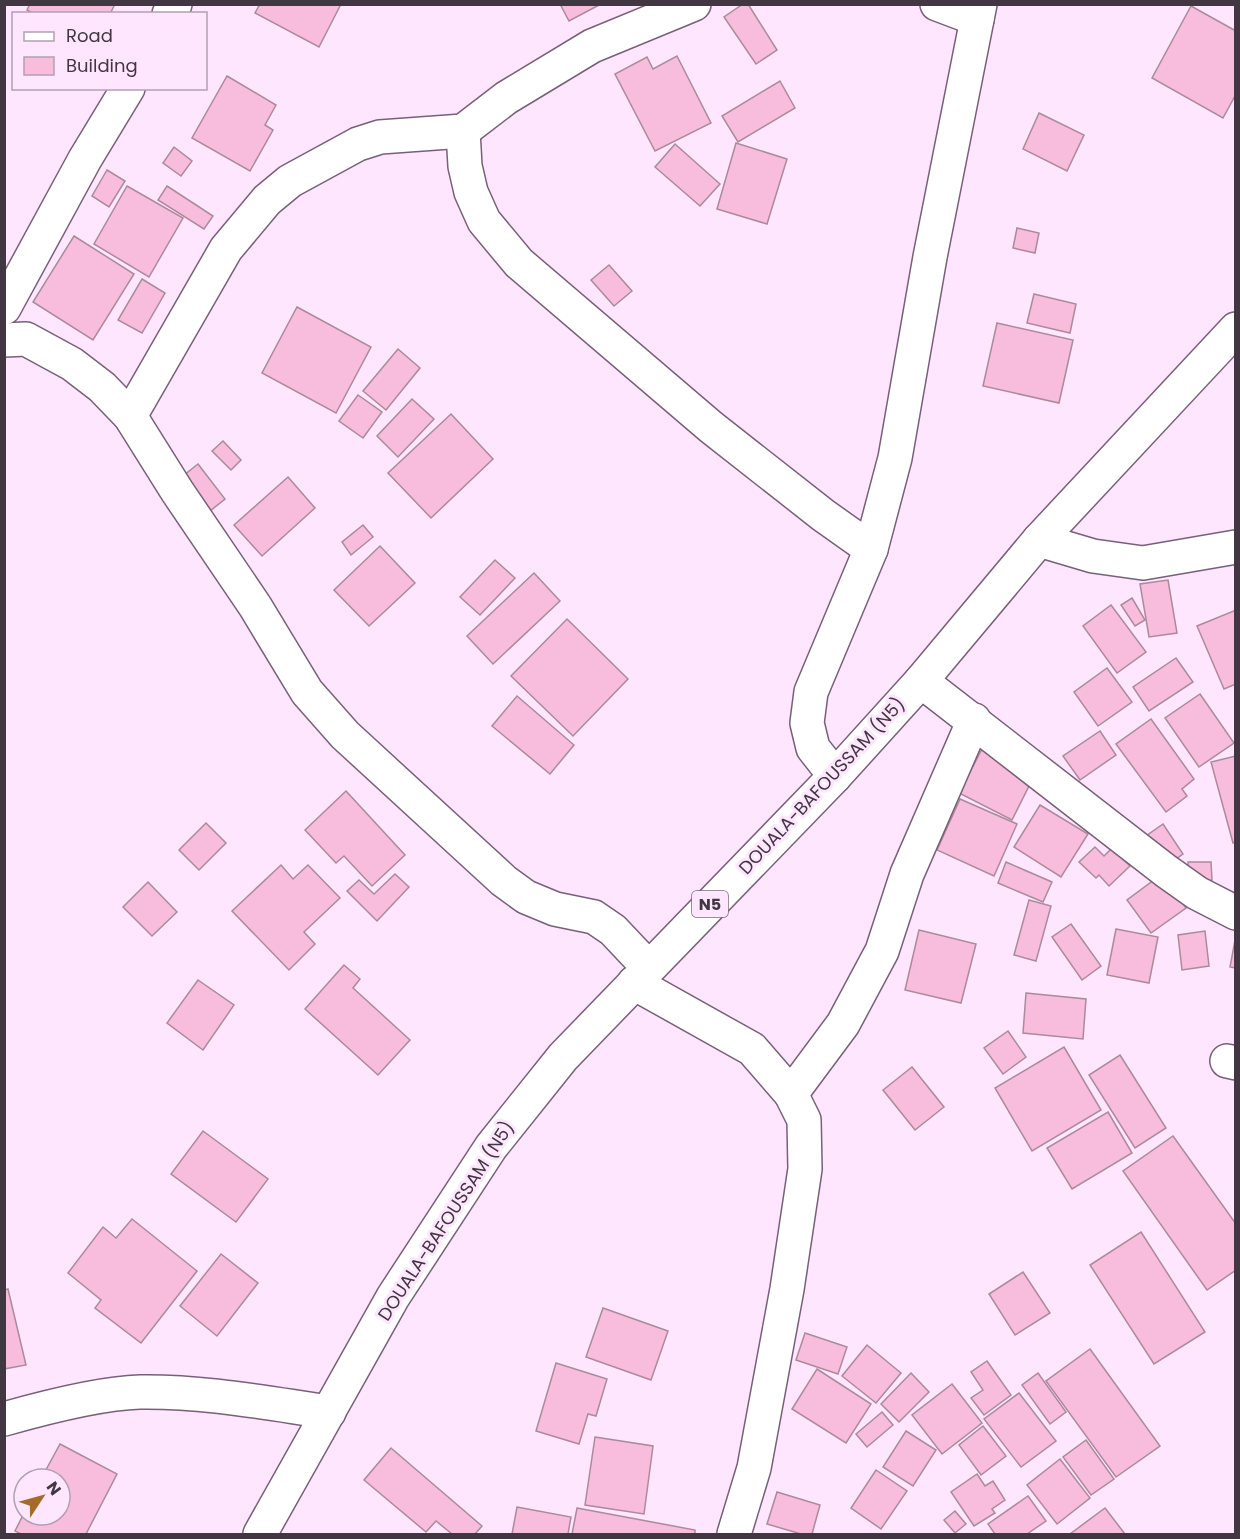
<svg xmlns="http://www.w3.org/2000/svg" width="1240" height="1539" font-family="Poppins,sans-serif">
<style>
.building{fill:#f8bcdc;stroke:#ac8a9b;stroke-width:1.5}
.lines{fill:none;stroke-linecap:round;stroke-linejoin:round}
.street-casing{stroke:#786078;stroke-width:36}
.highway-casing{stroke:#786078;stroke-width:36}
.street{stroke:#fff;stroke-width:33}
.highway{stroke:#fff;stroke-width:33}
.labels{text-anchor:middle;stroke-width:6;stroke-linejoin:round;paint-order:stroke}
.shield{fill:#fee7fe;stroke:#7a6b7a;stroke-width:1.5}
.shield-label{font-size:16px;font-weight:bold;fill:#413641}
.street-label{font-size:18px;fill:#413641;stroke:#fee7fe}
</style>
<rect width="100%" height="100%" fill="#fee7fe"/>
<g class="building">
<polygon points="30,4 115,4 110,14 34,14 27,10"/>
<polygon points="260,4 341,4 319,47 255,13"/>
<polygon points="560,4 601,4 569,21"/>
<polygon points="743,4 748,4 777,50 756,64 724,17"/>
<polygon points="1191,6 1236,31 1236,94 1223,118 1152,78"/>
<polygon points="677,56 711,123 655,151 615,74 647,57 653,69"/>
<polygon points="227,76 276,105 265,125 273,130 250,171 192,138"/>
<polygon points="780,81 795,108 738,142 722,116"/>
<polygon points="1039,113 1084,135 1067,171 1023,149"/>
<polygon points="736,143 787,159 767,224 717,209"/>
<polygon points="675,144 720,184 700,206 655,167"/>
<polygon points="174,147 192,161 181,176 163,163"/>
<polygon points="107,170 125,181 109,207 92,196"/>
<polygon points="127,186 183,218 149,277 94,244"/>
<polygon points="167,186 213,216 204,229 158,200"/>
<polygon points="1017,228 1039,233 1035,253 1013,248"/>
<polygon points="74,236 134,274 93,340 33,302"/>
<polygon points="609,265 632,291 614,306 591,280"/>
<polygon points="142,279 165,293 142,333 118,320"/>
<polygon points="1034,294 1076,304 1070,333 1027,323"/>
<polygon points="297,307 371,347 336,413 262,373"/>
<polygon points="997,323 1073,340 1059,403 983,386"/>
<polygon points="398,349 420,368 386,410 363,391"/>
<polygon points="358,395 382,412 363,438 339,421"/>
<polygon points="412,399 434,419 398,457 377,436"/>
<polygon points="451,414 493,459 431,518 388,473"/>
<polygon points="223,441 241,460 231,470 212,451"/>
<polygon points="198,464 225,499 210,511 183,476"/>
<polygon points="288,477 315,508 262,556 234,525"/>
<polygon points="363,525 373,537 351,555 342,542"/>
<polygon points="380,546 415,583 369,626 334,590"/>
<polygon points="495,560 515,578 480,615 460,597"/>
<polygon points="534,573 560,601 493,664 467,636"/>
<polygon points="1168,580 1177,633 1149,637 1140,584"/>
<polygon points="1132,598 1145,620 1135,626 1121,605"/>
<polygon points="1111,605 1146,652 1117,673 1083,626"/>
<polygon points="1236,610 1236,684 1224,689 1197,626"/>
<polygon points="567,619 628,679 573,736 511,676"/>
<polygon points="1176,658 1193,682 1149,711 1133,687"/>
<polygon points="1107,668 1132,702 1098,726 1074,692"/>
<polygon points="1200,694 1234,743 1199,767 1165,718"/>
<polygon points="517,696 574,745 550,774 492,726"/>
<polygon points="1151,719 1194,779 1182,789 1187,796 1166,812 1116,744"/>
<polygon points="1100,731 1116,755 1080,780 1063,756"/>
<polygon points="982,749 1034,776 1012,820 959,793"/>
<polygon points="1236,756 1236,842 1233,843 1211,762"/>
<polygon points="346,791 405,855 372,886 344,856 336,863 305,830"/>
<polygon points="960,799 1017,824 994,876 937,850"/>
<polygon points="1040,805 1088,834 1061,877 1014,847"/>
<polygon points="206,823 226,843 199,870 179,850"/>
<polygon points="1163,824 1183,854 1167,865 1146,836"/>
<polygon points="1095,847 1104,856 1112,848 1130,866 1109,886 1099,875 1096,878 1079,862"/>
<polygon points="1006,862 1052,882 1043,902 998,883"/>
<polygon points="1188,862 1211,862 1212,880 1189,881"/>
<polygon points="281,865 293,879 308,865 340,898 304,932 315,944 289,970 232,911"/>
<polygon points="395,874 409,887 377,921 347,891 359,880 374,894"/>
<polygon points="1162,874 1186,908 1151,933 1127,900"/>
<polygon points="148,882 177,912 152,936 123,907"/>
<polygon points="1029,900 1051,906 1036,961 1014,955"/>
<polygon points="1071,924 1101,966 1082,980 1052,937"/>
<polygon points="1116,929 1158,937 1149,983 1107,975"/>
<polygon points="919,930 976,944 961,1003 905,990"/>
<polygon points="1205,931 1209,966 1182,970 1178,935"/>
<polygon points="1236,935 1236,968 1230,967"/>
<polygon points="344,965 360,979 353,988 410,1040 378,1075 305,1009"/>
<polygon points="198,980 234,1005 203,1050 167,1023"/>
<polygon points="1026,993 1086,999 1083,1039 1023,1033"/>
<polygon points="1008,1031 1026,1057 1003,1074 984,1048"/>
<polygon points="1064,1047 1101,1110 1032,1151 995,1088"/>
<polygon points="1120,1055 1166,1128 1135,1148 1089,1075"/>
<polygon points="912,1067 944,1107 915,1130 883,1090"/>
<polygon points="1108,1112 1132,1153 1072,1189 1047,1148"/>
<polygon points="203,1131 268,1179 236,1222 171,1174"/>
<polygon points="1173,1136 1236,1224 1236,1270 1207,1290 1123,1171"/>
<polygon points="132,1219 197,1271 141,1343 95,1308 101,1300 68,1273 103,1227 116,1238"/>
<polygon points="1141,1232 1205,1332 1154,1364 1090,1265"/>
<polygon points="221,1254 258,1283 217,1336 180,1306"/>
<polygon points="1023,1272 1050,1313 1015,1335 989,1294"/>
<polygon points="8,1289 26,1365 4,1369 4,1290"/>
<polygon points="603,1308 668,1331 651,1380 586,1357"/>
<polygon points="805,1333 847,1347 838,1374 796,1360"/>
<polygon points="867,1345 901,1373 876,1403 842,1376"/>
<polygon points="1090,1349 1160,1446 1116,1477 1046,1381"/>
<polygon points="987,1361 1011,1395 984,1415 971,1398 983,1390 971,1372"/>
<polygon points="556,1363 607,1379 596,1416 588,1414 579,1444 536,1431"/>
<polygon points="817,1369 871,1404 846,1443 792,1409"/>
<polygon points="911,1373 929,1392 899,1422 881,1404"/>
<polygon points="1038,1373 1066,1412 1050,1424 1022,1385"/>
<polygon points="952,1384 982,1423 942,1454 912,1415"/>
<polygon points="1019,1393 1056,1441 1021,1467 984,1419"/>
<polygon points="882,1412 893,1425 867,1447 856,1434"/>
<polygon points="983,1426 1006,1456 981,1475 959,1445"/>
<polygon points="906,1431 936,1450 913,1486 883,1467"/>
<polygon points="595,1437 653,1446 644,1514 585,1505"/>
<polygon points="1086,1440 1114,1479 1091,1495 1063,1457"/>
<polygon points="60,1444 117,1474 86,1534 21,1534 15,1531 24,1513 24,1515 60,1515 60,1479 41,1479"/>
<polygon points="391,1448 482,1526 475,1534 452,1534 436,1521 426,1532 364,1480"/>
<polygon points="1060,1459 1090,1498 1057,1524 1027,1485"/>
<polygon points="876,1470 907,1491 881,1529 851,1508"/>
<polygon points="977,1474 985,1486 993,1481 1005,1500 992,1509 995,1513 974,1526 951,1492"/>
<polygon points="777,1492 820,1505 812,1534 801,1534 767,1524"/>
<polygon points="1028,1496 1046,1521 1027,1534 995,1534 988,1524"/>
<polygon points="517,1507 571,1517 568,1534 512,1534"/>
<polygon points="577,1508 695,1530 695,1534 572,1534"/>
<polygon points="1105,1508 1125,1534 1070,1534"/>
<polygon points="955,1511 966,1524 955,1533 944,1520"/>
</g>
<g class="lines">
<g class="street-casing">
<g id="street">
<polyline points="937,4 977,19"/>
<polyline points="169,14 175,4"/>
<polyline points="463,131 465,166 471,192 484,221 519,263 711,427 823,515 871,549"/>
<polyline points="4,308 85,159 128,88"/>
<polyline points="4,340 26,339 72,364 102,387 130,416 177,491 255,606 307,692 345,735 504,881 526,897 555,909 594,917 613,930 648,967"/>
<polyline points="130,416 226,249 267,200 290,181 358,144 380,137 463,131 506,98 592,46 694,4"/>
<polyline points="1039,540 1093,556 1143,563 1236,547"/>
<polyline points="921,681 1166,871 1197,893 1236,913"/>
<polyline points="835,776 813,748 807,723 811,692 871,549 895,458 930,257 980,4"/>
<polyline points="634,983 752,1049 791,1094 804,1120 805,1169 787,1289 754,1468 734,1534"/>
<polyline points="1227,1061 1236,1063"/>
<polyline points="791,1094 843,1024 882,951 907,874 974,720"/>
<path d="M4 1419C43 1408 101 1393 140 1392 204 1391 266 1403 329 1412"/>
</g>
</g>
<g class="highway-casing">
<polyline id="highway" points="260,1534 393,1297 491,1147 563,1057 835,776 921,681 1039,540 1236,329"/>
</g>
<use href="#street" class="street"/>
<use href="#highway" class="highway"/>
</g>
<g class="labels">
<rect class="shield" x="692" y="891" width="36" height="26" rx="4.5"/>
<g class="shield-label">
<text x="710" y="910">N5</text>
</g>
<g class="street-label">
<text transform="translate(822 786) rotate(-47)" y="6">DOUALA-BAFOUSSAM (N5)</text>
<text transform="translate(446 1221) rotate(-57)" y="6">DOUALA-BAFOUSSAM (N5)</text>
</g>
</g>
<rect width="1240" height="1539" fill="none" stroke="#413641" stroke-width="12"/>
<rect x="12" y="12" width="195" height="78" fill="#fee7fe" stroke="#b2a0b2" stroke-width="1.5"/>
<rect x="24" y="32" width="30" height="9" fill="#ffffff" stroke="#b2a0b2" stroke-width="1.5"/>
<text x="66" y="42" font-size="18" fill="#413641">Road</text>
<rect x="24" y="57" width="30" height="18" fill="#f8bcdc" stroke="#b2a0b2" stroke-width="1.5"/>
<text x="66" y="72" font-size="18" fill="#413641">Building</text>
<g transform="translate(42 1497) rotate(54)"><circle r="28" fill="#fee7fe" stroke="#b2a0b2" stroke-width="1.5"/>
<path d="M0-4.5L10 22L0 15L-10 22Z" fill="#a56b2b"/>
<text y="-9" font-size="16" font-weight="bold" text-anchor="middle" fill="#413641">N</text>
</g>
</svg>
